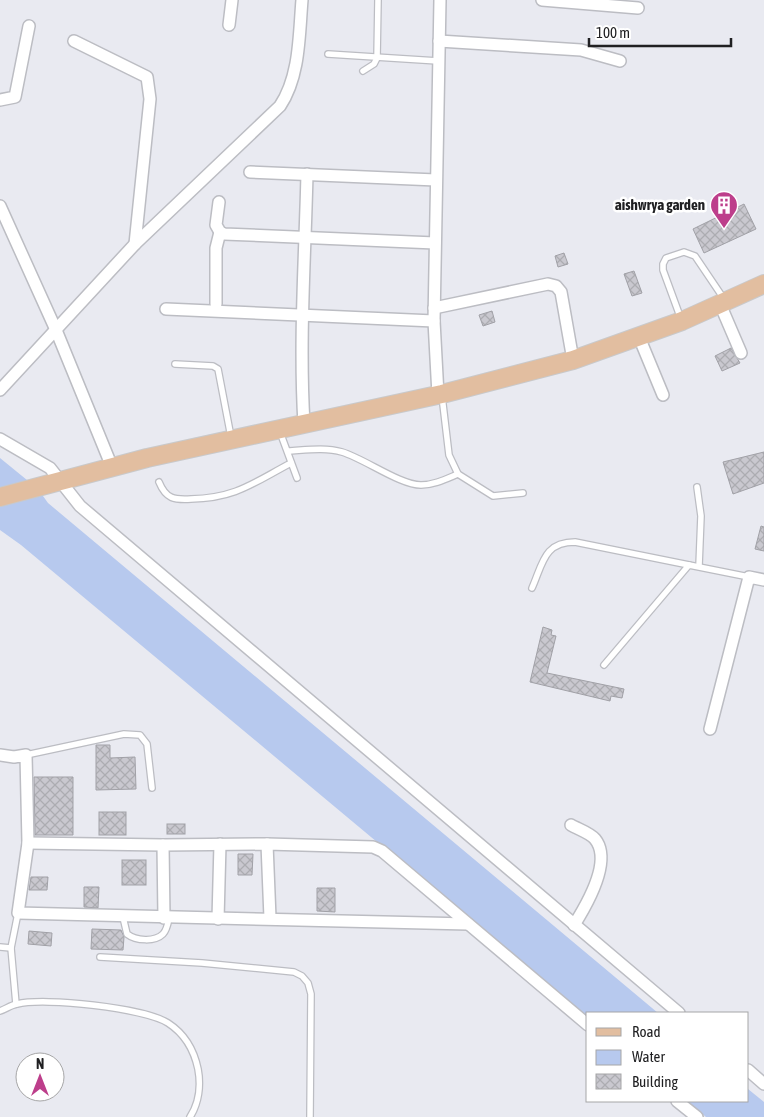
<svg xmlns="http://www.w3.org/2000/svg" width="764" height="1117" font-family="'Asap Condensed',sans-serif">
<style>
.water{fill:#b7c9ee}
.building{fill:url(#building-cross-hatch);stroke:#a1a1a7}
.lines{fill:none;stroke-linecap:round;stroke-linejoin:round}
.service-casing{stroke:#bcbdc3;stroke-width:8}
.minor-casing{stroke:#bcbdc3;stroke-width:14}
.primary-casing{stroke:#c9c9ca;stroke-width:20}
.service{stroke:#fff;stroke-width:5.5}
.minor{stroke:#fff;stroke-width:11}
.primary{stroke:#e2bea0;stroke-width:18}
.labels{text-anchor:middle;stroke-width:5;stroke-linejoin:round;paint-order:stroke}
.poi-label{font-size:15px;font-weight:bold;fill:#202022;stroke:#fff;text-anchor:end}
</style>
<defs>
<pattern id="building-cross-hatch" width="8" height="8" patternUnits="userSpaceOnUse" patternTransform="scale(1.25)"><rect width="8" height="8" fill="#c9c8cf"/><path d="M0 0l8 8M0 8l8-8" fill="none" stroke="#acacb1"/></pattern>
</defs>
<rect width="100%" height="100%" fill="#e9eaf1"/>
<g class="water">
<polygon points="0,458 38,489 48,503 658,1013 588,1013 588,1018 21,545 0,530"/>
<polygon points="748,1089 764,1102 764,1117 706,1117 687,1101 748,1101"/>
</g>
<g class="building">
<polygon points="744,204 756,229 704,253 693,229"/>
<polygon points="564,253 568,264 558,267 555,256"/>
<polygon points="634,271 642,293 632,296 624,274"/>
<polygon points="492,311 495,322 483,326 479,315"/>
<polygon points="731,348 740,363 722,371 715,356"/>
<polygon points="764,452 764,483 733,494 723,462"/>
<polygon points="761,526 764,527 764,551 755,549"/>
<polygon points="543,627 552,630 551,635 556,636 547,673 624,689 622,698 611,696 610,701 530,682"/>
<polygon points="96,745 110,745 110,758 135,757 136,789 96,790"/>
<polygon points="34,777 73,777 73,835 35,835"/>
<rect x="99" y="812" width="27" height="23"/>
<rect x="167" y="824" width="18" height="10"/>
<polygon points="238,854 253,854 252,875 238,875"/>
<rect x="122" y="860" width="24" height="25"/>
<polygon points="31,877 48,877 47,890 29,890"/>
<polygon points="84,887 99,887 98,908 84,907"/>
<polygon points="317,888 335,888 335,912 317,911"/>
<polygon points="92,929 121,930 124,937 123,950 91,949"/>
<polygon points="29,931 52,933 51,946 28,944"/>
</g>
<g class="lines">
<g class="service-casing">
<g id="service">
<polyline points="328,54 438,61"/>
<polyline points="363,71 374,64 377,58 378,0"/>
<polyline points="681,319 663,270 663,264 666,258 684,252 695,256 724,299"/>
<polyline points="175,364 213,366 218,369 231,437"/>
<polyline points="442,396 449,455 458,474 493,496 523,493"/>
<polyline points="280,432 297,478"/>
<path d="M288 451C306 450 325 447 342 452 365 459 400 485 421 485 434 485 446 479 458 474"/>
<path d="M159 482C166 499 174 500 191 499 236 498 253 483 291 463"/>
<polyline points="697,487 701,516 699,566"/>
<path d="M532 588C543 563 544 542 575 542L689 565"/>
<polyline points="604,665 689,565 749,577"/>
<polyline points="26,755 124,734 140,735 147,744 152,788"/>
<path d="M123 917 127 934C136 941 155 942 163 934 167 930 168 923 169 918"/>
<polyline points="0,947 11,948"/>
<polyline points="100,957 202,963 294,972 302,976 308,983 311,994 310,1117"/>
<polyline points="16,1004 11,948 18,913"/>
<path d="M0 1011C6 1009 11 1005 17 1004 45 997 144 1008 168 1023 185 1034 194 1050 198 1069 201 1085 199 1103 190 1117"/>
</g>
</g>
<g class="minor-casing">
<g id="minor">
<polyline points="542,0 638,8"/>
<polyline points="229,25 232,0"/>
<polyline points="74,41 147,77 150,99 135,244"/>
<polyline points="439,41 581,50 620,61"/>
<polyline points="0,100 15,97 29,26"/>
<polyline points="250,172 436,180"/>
<polyline points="219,202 216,225 220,232 224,234 435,243"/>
<polyline points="0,206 56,330 112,467"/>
<polyline points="216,304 216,248 220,232"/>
<polyline points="720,304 741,353"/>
<polyline points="434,308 548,284 556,286 561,292 573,360"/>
<polyline points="166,309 434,321"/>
<polyline points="639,337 663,395"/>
<path d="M0 390 135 244 280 106C300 76 299 35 302 0"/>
<polyline points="438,395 434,321 440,0"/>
<path d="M304 424C299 341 305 258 307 174"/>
<polyline points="0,439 50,468 80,506 679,1013"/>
<polyline points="710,729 749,577 764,580"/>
<path d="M0 755 14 757 26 755 28 843 18 913C168 918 318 920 468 924"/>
<path d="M571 825C578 829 590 833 595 839 613 861 586 906 574 925"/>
<polyline points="28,843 163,845 267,844 373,847 382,851 588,1025"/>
<polyline points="267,844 270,918"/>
<polyline points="163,845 164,918"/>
<polyline points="218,919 220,844"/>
<polyline points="748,1070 764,1084"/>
<polyline points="677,1101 697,1117"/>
</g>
</g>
<g class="primary-casing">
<polyline id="primary" points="0,497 147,458 442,394 573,360 682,321 764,284"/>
</g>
<use href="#service" class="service"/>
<use href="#minor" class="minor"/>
<use href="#primary" class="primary"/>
</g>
<defs>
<g id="building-pin" transform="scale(1.4375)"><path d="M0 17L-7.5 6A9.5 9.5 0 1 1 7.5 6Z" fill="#bd3e8b" stroke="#fff"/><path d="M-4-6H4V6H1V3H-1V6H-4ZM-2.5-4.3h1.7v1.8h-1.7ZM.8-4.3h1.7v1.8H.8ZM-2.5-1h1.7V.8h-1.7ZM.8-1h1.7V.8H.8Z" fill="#fff"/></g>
</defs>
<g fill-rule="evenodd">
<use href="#building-pin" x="724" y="205"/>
</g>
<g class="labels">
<g class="poi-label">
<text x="705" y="210">aishwrya garden</text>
</g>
</g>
<rect x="586" y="1012" width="162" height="90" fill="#ffffff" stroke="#a6a6a7"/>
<rect x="596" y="1028" width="25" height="8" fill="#e2bea0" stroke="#a6a6a7"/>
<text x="632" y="1037" font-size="15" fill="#202022">Road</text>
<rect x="596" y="1050" width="25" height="15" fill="#b7c9ee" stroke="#a6a6a7"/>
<text x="632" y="1062" font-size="15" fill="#202022">Water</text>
<rect x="596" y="1074" width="25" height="15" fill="url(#building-cross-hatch)" stroke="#a6a6a7"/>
<text x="632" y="1087" font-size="15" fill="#202022">Building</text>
<g transform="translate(40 1077)"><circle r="24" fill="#ffffff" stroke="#a6a6a7"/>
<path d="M0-4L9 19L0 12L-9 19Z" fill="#bd3e8b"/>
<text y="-8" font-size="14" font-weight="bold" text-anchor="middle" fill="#202022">N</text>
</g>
<path d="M589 38v8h142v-8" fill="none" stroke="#202022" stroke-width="2.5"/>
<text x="596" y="38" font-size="15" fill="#202022" stroke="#ffffff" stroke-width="4" paint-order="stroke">100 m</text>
</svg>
